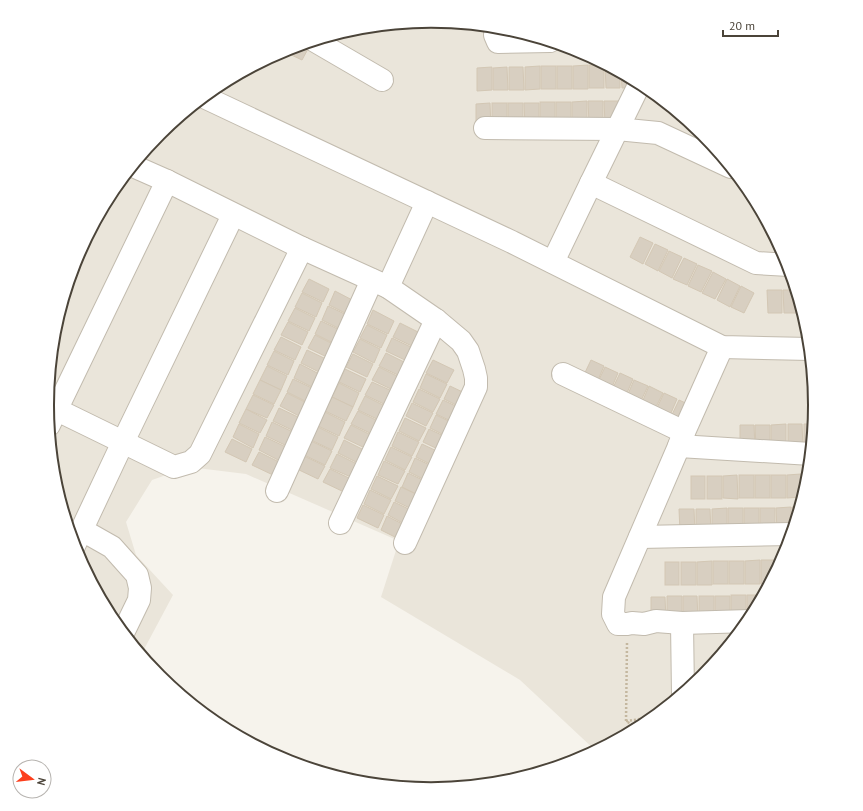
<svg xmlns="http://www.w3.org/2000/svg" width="863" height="811" font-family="'PT Sans',sans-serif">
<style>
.residential{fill:#eae5da}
.building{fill:#d8cfc1;stroke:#d3c7b4}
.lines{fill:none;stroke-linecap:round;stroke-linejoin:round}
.minor-casing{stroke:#c2bbae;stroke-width:24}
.path{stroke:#c4b79f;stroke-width:2.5;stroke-dasharray:2 2;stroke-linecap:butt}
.minor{stroke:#fff;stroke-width:22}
.rim{fill:none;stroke:#4b4439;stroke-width:2}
</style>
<rect width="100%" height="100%" fill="#f6f3ec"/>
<polygon class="residential" points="432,21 507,28 579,50 645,86 704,134 751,192 787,259 809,331 816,406 809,481 787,553 751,619 703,678 645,725 596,751 520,680 381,597 399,541 246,474 189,467 152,480 126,522 136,555 173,595 141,655 112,619 76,552 54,480 47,405 54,330 76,258 112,192 160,133 218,86 285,50 357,28"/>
<g class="building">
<polygon points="304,44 309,47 302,60 283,51"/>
<polygon points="588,65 588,89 573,89 573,66"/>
<rect x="589" y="65" width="15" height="23"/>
<polygon points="605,65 620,72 620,88 606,88"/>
<polygon points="540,66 540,89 525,90 525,67"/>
<rect x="541" y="66" width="15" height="23"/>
<rect x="557" y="66" width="15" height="23"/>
<polygon points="492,67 492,90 477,91 477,68"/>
<polygon points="507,67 508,90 493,90 493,68"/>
<polygon points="509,67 523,67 524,90 509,90"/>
<polygon points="621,73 636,81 637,87 622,88"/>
<polygon points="587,101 587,125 572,125 572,102"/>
<polygon points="588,101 603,101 603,124 589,124"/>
<polygon points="604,101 619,101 619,124 605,124"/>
<rect x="540" y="102" width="15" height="23"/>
<rect x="556" y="102" width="15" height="23"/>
<polygon points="490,103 491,127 476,127 476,104"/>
<rect x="492" y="103" width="15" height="23"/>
<rect x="508" y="103" width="15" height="23"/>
<polygon points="524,103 539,103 539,125 525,126"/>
<polygon points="640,237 653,243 643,264 630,257"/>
<polygon points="655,244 668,250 658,271 645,264"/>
<polygon points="669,251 682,257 672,278 659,271"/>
<polygon points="684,258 697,264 687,285 673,279"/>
<polygon points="698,265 712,271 701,292 688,286"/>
<polygon points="713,272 726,279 715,299 702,293"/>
<polygon points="309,279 329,289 323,302 302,292"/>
<polygon points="727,279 740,286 730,307 717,300"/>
<polygon points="741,286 754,293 744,313 731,307"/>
<polygon points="767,290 782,290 782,313 768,313"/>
<polygon points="783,290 796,290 798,297 798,313 784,313"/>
<polygon points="335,291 356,302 349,315 329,305"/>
<polygon points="302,293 322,303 316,317 295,307"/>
<polygon points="328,306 349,316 342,330 322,320"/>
<polygon points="295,308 315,318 309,331 288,321"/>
<polygon points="373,310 394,321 388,334 367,324"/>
<polygon points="321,321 342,331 335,344 315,334"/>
<polygon points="288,322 308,332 302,345 281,335"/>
<polygon points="400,323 420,333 414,347 393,337"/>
<polygon points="367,325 387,335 381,348 360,338"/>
<polygon points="315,335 335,345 329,358 308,348"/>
<polygon points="281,337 301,347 295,360 274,350"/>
<polygon points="392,338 413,348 407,361 386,351"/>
<polygon points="360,339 380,349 374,363 353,352"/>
<polygon points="307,350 328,360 321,373 301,363"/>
<polygon points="274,351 294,361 288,375 267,365"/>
<polygon points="386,353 406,363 400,376 379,366"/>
<polygon points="353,354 373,364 367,377 346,367"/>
<polygon points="433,360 454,370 447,383 426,373"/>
<polygon points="591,360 604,366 595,387 581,381"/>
<polygon points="300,364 321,375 314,388 294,378"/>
<polygon points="267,366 287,376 281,390 260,380"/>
<polygon points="379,367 399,377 393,390 372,380"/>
<polygon points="605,367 618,373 609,394 595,388"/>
<polygon points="345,369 366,379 360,392 339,382"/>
<polygon points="620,373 633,379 624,400 610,394"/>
<polygon points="426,374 447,384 440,398 420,388"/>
<polygon points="293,379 314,389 307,402 287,392"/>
<polygon points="260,380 281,390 274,404 253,394"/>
<polygon points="634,380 648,386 638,407 625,401"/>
<polygon points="372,382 392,391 386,405 365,395"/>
<polygon points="339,383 359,393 353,407 332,397"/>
<polygon points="450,386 471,396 464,409 444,399"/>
<polygon points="649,386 663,393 653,413 640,407"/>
<polygon points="419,389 440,399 433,412 413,402"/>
<polygon points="287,393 307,403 301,417 280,406"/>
<polygon points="664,393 677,399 668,420 654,414"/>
<polygon points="253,395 274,405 267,418 246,409"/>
<polygon points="365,396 385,406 379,420 358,410"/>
<polygon points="332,397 353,407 346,421 325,411"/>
<polygon points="443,400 464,410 457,424 436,414"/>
<polygon points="679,400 692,406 683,427 669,421"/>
<polygon points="412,403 433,413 426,426 406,416"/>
<polygon points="279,408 300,418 294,431 273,421"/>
<polygon points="246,409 267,420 260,433 239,423"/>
<polygon points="358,411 378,421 372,434 351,424"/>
<polygon points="325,412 345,422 339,436 318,426"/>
<polygon points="436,415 457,425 450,438 430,428"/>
<polygon points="405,418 426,428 419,441 399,431"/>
<polygon points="272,422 293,432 287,446 266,436"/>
<polygon points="239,424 259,434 253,448 233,437"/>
<polygon points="786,424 786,448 771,448 771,425"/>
<polygon points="788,424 802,424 803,447 788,447"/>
<polygon points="804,424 814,424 812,447 804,447"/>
<polygon points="351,425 371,435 365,448 344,438"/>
<polygon points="740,425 754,425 755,448 740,448"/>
<polygon points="755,425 770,425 770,448 756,448"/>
<polygon points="318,427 338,437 332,450 311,440"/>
<polygon points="429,429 450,439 444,452 423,442"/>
<polygon points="398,432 419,442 412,456 392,446"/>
<polygon points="265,437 286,447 280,461 259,450"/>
<polygon points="232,439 252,449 246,462 225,452"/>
<polygon points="344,440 364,450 358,463 338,453"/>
<polygon points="311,441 332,451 325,465 304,455"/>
<polygon points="422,444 443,454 436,467 416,457"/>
<polygon points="391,447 412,457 405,470 385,460"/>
<polygon points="259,452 279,462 273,475 252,465"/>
<polygon points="337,454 357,464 351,477 330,468"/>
<polygon points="304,456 325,466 318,479 297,469"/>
<polygon points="415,458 436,468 429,482 409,472"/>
<polygon points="384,461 405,471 398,484 378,475"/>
<polygon points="330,469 351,479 344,492 323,482"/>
<polygon points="408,473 429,483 422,497 402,487"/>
<polygon points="801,474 802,497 787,498 787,475"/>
<polygon points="803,474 809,474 809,481 803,497"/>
<polygon points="737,475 738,499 723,498 723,476"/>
<rect x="739" y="475" width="15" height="23"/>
<rect x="755" y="475" width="15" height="23"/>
<rect x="771" y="475" width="15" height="23"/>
<polygon points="377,476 398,486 391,499 371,489"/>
<rect x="691" y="476" width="14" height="23"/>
<rect x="707" y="476" width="15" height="23"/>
<polygon points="401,487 422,497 416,511 395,501"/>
<polygon points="370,490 391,500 384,514 364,504"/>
<polygon points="394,502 415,512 408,526 388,515"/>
<polygon points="363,505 384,515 378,528 357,518"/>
<polygon points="791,507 791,531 777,531 776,508"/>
<polygon points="792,507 800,507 793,531 792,531"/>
<polygon points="727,508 727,532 712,532 712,509"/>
<polygon points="728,508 743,508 743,531 728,532"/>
<rect x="744" y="508" width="15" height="23"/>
<rect x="760" y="508" width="15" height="23"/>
<polygon points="679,509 694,509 695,532 680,532"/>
<polygon points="696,509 710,509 711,532 696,532"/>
<polygon points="387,516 408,527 401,540 381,530"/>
<polygon points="760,560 760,584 745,584 745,561"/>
<polygon points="761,560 776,560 776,573 770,584 761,584"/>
<polygon points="712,561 712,585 697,585 697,562"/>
<rect x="713" y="561" width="15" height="23"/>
<rect x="729" y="561" width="15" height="23"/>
<rect x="665" y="562" width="14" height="23"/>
<rect x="681" y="562" width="15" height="23"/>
<rect x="731" y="595" width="15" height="23"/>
<polygon points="747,595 762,595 762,599 752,618 747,618"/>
<polygon points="667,596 682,596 682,619 667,620"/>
<polygon points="683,596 697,596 698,619 683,619"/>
<rect x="699" y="596" width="15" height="23"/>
<polygon points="715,596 730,596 730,618 715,619"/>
<polygon points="651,597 665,597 666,619 651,620"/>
</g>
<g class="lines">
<g class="minor-casing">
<g id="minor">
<polyline points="496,27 495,35 498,42 550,41"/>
<polyline points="315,41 382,80"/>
<polyline points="204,97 512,242 722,347 810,349"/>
<polyline points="485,128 617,129 658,133 731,167"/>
<polyline points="133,166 167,181 302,248 388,287 436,320 461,341 468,351 474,369 476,378 476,387 405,543"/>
<polyline points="591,183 756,263 789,265"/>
<polyline points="553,262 591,183 640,83"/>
<polyline points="388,287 427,202"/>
<polyline points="722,347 684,432 679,446 614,597 613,614 618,624 627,624 632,623 644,624 656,621 682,623 750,621"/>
<polyline points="563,374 684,432"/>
<polyline points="47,405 174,467 191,462 200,454 302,248"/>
<polyline points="49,425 167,181"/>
<polyline points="679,446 811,454"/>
<polyline points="277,491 372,280"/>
<polyline points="340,523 436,320"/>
<polyline points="82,530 112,547 137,575 140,588 139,600 123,633"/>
<polyline points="640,537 792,534"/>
<polyline points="74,546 123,442 233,215"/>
<polyline points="682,623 683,694"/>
</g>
</g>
<g class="path">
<polyline points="627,643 626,721 639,729"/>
<polyline points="626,721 655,717"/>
</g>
<use href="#minor" class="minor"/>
</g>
<path d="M0 0H863V811H0ZM54 405a377 377 0 1 1 754 0a377 377 0 1 1-754 0Z" fill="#fff" fill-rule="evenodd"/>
<path class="rim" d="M54 405a377 377 0 1 1 754 0a377 377 0 1 1-754 0Z"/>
<g transform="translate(32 779) rotate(105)"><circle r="19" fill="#ffffff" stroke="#b7b4b0"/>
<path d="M0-3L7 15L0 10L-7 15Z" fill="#fc3f1d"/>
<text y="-6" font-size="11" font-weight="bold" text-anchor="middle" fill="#4b4439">N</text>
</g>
<path d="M723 30v6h55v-6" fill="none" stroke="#4b4439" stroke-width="2"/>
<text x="729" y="30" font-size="12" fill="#4b4439" stroke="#ffffff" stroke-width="3" paint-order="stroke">20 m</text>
</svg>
